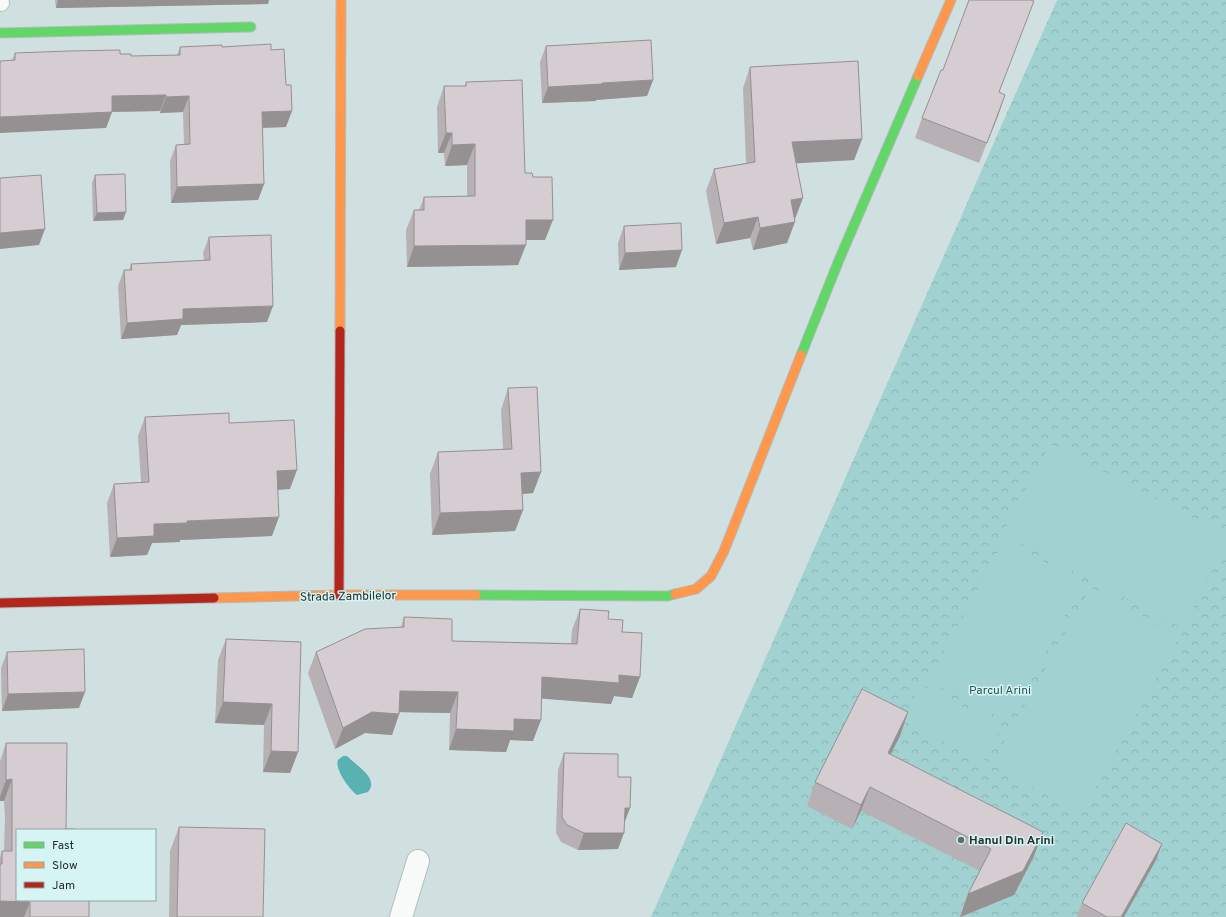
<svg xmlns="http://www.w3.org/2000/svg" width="1226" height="917" font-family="Overpass,sans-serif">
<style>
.park{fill:url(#park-crowns)}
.pitch{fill:#a1d2d1}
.water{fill:#58b2b2}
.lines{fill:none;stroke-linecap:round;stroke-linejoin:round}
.lane-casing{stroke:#b1bdbd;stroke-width:18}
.street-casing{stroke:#b1bdbd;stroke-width:24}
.fast-casing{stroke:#b1bdbd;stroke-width:11}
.slow-casing{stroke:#b1bdbd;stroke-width:11}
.jam-casing{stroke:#b1bdbd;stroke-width:11}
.lane{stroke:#f8fafa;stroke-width:16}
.street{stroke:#f8fafa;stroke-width:22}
.fast{stroke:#63d668;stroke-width:9}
.slow{stroke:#ff974d;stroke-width:9}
.jam{stroke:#b3261e;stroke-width:9}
.wall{fill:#b7b0b4}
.shaded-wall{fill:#959092}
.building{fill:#d5cdd1;stroke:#959092}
.poi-dot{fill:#5f6c6c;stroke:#d6f4f3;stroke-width:1.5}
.labels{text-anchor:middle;stroke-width:3;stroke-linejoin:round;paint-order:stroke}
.street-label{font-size:12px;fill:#222e2d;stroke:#d6f4f3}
.park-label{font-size:12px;fill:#285958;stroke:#d6f4f3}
.poi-label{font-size:12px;font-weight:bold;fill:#222e2d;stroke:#d6f4f3;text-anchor:start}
</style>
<defs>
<pattern id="park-crowns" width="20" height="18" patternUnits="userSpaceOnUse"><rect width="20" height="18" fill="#a1d2d1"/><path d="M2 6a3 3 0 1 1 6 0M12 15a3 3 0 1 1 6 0" fill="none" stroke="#8ab5b4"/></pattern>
</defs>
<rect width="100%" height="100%" fill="#d0e0e0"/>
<polygon class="park" points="1057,0 1226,0 1226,917 651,917"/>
<g class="pitch">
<polygon points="1050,444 1226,535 1226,545 1183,628 1003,534"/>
<polygon points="1004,540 1083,582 1008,722 929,680"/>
<polygon points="1091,588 1179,637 1080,814 991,765"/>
<polygon points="921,685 1001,727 983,762 902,720"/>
</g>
<path class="water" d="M343 756H347C355 765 380 778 368 792L357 795C350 790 334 769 338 760Z"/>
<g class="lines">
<g class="lane-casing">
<polyline id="lane" points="0,3 1,3"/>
</g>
<g class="street-casing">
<polyline id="street" points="401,917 418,861"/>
</g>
<g class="fast-casing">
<g id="fast">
<polyline points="0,33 251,27"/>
<polyline points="801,355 839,260 918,76"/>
<polyline points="476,595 668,596 675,594"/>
</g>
</g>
<g class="slow-casing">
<g id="slow">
<polyline points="918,76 951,0"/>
<polyline points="340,331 341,0"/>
<polyline points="675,594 696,589 711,576 724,551 801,355"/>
<polyline points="214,598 339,595 476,595"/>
</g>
</g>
<g class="jam-casing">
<g id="jam">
<polyline points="339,595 340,331"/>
<polyline points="0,603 214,598"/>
</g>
</g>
<use href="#lane" class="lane"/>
<use href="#street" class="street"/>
<use href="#fast" class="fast"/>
<use href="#slow" class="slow"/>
<use href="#jam" class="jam"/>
</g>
<g class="wall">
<polygon points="55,0 269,0 268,4 56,8"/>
<polygon points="546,46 653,80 647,96 596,100 596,101 542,103 540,62"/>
<polygon points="180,47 222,47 271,50 286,127 262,128 264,184 258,200 171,203 170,161 176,145 184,144 183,112 160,113 160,111 112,112 106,128 12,60 15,53 120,54 131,56 177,55"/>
<polygon points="750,67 862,139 854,160 796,163 795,219 794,220 787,243 753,250 750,238 716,244 706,191 714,169 746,163 743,88"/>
<polygon points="466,82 525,173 533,177 545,240 526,240 518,265 407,267 406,230 414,210 419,210 424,197 467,196 467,165 445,166 444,153 438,153 437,107 444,86 465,86"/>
<polygon points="999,92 1005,95 979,163 915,138 922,118"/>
<polygon points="95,175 126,212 123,220 93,221 92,183"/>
<polygon points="624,226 676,267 619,270 618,243"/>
<polygon points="209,237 267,322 181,325 177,335 121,339 118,286 124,270 129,270 131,264 204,260 203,253"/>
<polygon points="508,388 541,472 533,493 522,494 523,510 515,531 432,535 430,474 438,452 503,450 501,410"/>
<polygon points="145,417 229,423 290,489 278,490 272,536 180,540 180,542 152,543 147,555 110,557 107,503 114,484 141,482 138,436"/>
<polygon points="580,609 608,619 622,632 640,677 632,698 614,696 611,704 541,698 533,741 510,740 506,752 449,750 450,713 400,712 392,735 365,733 335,749 308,673 316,652 401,627 404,617 452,641 571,643 572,630"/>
<polygon points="226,639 301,642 298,752 290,773 263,772 264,725 215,723 218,660"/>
<polygon points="7,652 79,708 2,711 1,668"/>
<polygon points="908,712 900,736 890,754 1034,856 1014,895 961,917 960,917 968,894 980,871 861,811 852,829 807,806 815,782"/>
<polygon points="6,743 67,743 17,830 89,900 89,917 0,917 0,857 2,851 4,851 5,818 4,801 0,801 0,761"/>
<polygon points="564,753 618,777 625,823 618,849 578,850 561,842 556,833 558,770"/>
<polygon points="179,827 263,917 169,917 170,851"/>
<polygon points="1156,860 1124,917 1077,917 1082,903"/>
</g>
<g class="shaded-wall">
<polygon points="58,0 269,0 268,4 56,8"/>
<polygon points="653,80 647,96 596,100 596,101 542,103 548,87"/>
<polygon points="166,95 160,111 106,112 112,96"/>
<polygon points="1005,95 998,116 979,163 987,143"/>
<polygon points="189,96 183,112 160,113 166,97"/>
<polygon points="292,111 286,127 256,128 262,112"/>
<polygon points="112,112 106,128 0,133 0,117"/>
<polygon points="446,133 452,133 444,153 438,153"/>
<polygon points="862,139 854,160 785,164 792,142"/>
<polygon points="475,144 467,165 445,166 452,145"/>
<polygon points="264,184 258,200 171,203 177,187"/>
<polygon points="803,198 795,219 783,221 791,200"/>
<polygon points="126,212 123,220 93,221 97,213"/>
<polygon points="758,217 750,238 716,244 724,223"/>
<polygon points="526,220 553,220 545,240 518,240"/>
<polygon points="795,222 787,243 753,250 760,228"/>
<polygon points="45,229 39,245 0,249 0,233"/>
<polygon points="526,245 518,265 407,267 414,246"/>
<polygon points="682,250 676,267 619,270 625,253"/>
<polygon points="273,306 267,322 181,325 177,335 121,339 127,323 183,309"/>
<polygon points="297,470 290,489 270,490 277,471"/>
<polygon points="541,472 533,493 513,495 521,473"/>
<polygon points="523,510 515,531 432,535 440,513"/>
<polygon points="279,517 272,536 180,540 180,542 152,543 147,555 110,557 117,538 154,524 187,521"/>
<polygon points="619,675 640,677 632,698 614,696 611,704 534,698 542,677"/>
<polygon points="400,691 458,692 450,713 392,712"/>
<polygon points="85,692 79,708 2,711 8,694"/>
<polygon points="223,702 272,704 264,725 215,723"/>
<polygon points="372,712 399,714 392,735 365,733 335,749 343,728"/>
<polygon points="908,712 900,736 879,777 888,753"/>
<polygon points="514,719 541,720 533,741 510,740 506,752 449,750 456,729"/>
<polygon points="271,751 298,752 290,773 263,772"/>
<polygon points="12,779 4,801 0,801 0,797 6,780"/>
<polygon points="870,787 861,811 852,829 861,805"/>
<polygon points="625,808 630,808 624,824"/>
<polygon points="1043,832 1034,856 1014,895 960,917 968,894"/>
<polygon points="584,833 624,833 618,849 578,850"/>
<polygon points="1162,844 1156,860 1124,917 1121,917"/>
<polygon points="0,901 30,902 24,917 0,917"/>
</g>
<g class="building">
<polygon points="969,0 1031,0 1034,1 999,92 1005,95 987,143 922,118 941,70 943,70"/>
<polygon points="651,40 653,80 602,83 602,84 548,87 546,46"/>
<polygon points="271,44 271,50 284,49 286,85 291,85 292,111 262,112 264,184 177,187 176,145 190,144 189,96 166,97 166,95 112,96 112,112 0,117 0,61 15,60 15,53 69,51 120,50 120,54 131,54 131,56 180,55 180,47 222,45 222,47"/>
<polygon points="858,61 862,139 792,142 803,198 791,200 795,222 760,228 758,217 724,223 714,169 755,162 750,67"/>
<polygon points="522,80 525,173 532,173 533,177 552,177 553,220 526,220 526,245 414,246 414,210 424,210 424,197 475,196 475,144 452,145 452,133 446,133 444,86 466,86 466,82"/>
<polygon points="125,174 126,212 97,213 95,175"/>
<polygon points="41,175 45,229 0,233 0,178"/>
<polygon points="681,223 682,250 625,253 624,226"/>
<polygon points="271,235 273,306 183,309 183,319 127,323 124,270 132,270 131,264 210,260 209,237"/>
<polygon points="537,387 541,472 521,473 523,510 440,513 438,452 512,449 508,388"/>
<polygon points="229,413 229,423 294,420 297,470 277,471 279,517 187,521 187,523 154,524 154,536 117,538 114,484 149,482 145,417"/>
<polygon points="580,609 609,611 608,619 623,620 622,632 642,633 640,677 619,675 619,683 542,677 541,720 514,719 514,731 456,729 458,692 400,691 399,714 372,712 343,728 316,652 365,629 404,627 404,617 452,619 452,641 577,644"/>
<polygon points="226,639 301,642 298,752 271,751 272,704 223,702"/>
<polygon points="84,649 85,692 8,694 7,652"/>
<polygon points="862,689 908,712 888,753 1043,832 1023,871 968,894 991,849 870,787 861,805 815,782"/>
<polygon points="6,743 67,743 66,829 75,829 75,830 17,830 17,900 89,900 89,917 30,917 30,902 0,901 0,864 2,864 2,851 12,851 12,779 6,780"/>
<polygon points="564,753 618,754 618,777 631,777 630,808 625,808 624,833 584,833 567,825 562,817"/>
<polygon points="1126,823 1162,844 1121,917 1107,917 1082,903"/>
<polygon points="179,827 265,829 263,917 177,917"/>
</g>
<circle class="poi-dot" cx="961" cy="840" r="4"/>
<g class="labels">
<g class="street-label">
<text transform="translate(348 596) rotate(-1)" y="4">Strada Zambilelor</text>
</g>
<g class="park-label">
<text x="1000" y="694">Parcul Arini</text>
</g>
<g class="poi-label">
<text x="969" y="844">Hanul Din Arini</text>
</g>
</g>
<rect x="16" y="829" width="140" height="72" fill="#d6f4f3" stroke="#8ea5a4"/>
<rect x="24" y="842" width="20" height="6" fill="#63d668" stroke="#8ea5a4"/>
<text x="52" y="849" font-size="12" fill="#222e2d">Fast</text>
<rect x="24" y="862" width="20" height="6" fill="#ff974d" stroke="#8ea5a4"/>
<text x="52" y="869" font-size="12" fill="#222e2d">Slow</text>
<rect x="24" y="882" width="20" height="6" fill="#b3261e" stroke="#8ea5a4"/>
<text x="52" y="889" font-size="12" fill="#222e2d">Jam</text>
</svg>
